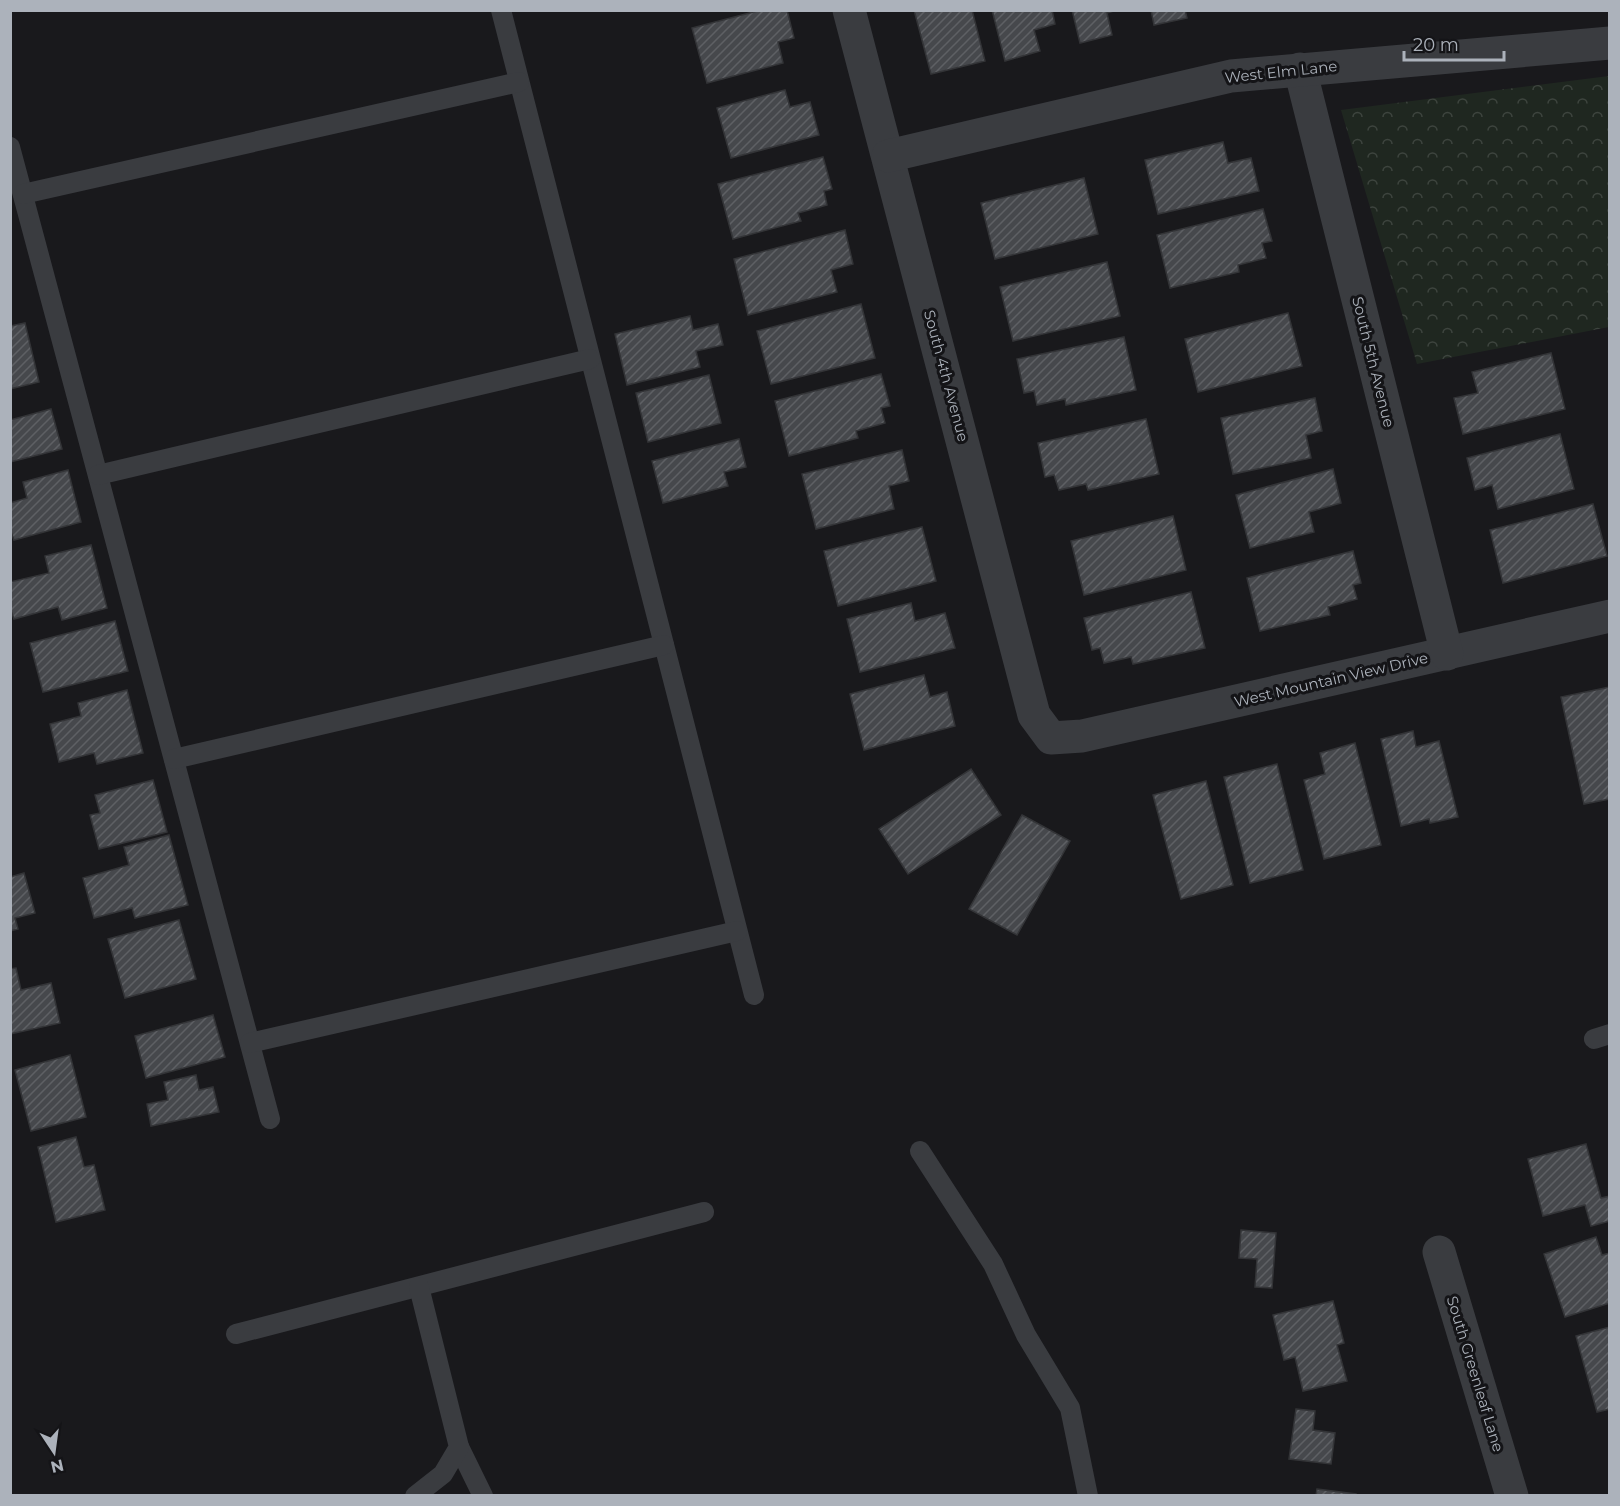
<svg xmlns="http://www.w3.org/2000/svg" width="1620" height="1506" font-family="Montserrat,sans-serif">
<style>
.park{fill:url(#park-crowns)}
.building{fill:url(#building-hatch);stroke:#333437;stroke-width:1.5}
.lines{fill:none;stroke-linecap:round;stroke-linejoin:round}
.lane{stroke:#3a3c40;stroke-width:20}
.street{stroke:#3a3c40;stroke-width:33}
.labels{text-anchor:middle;stroke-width:6;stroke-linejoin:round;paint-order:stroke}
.street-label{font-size:15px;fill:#acb2bb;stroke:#141417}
</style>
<defs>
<pattern id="park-crowns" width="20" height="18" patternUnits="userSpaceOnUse" patternTransform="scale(1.5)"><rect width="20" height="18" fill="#1f2720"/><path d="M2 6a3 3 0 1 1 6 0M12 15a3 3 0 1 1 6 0" fill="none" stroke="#3d443e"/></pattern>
<pattern id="building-hatch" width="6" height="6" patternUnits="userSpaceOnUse" patternTransform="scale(1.5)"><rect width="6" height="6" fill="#46484c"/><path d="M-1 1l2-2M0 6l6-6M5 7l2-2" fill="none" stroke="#5e6064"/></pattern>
</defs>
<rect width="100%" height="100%" fill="#19191c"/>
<polygon class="park" points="1609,76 1609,327 1417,364 1341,110"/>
<g class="building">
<polygon points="761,10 787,10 794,38 778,42 783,63 707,83 692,28"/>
<polygon points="914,10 972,10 985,61 931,74"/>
<polygon points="992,10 1052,10 1055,24 1034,30 1040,51 1005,61"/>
<polygon points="1072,10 1117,10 1107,13 1112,35 1080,43"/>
<polygon points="1151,10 1185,10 1187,18 1154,25"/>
<polygon points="785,90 790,107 810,102 819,135 731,158 717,108"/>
<polygon points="1223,142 1228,163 1251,158 1259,191 1158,214 1145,160"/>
<polygon points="823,157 832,189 824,191 827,205 798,213 801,221 733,239 718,184"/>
<polygon points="1084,178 1098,234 995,259 981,203"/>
<polygon points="1263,209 1272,241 1262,243 1266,258 1238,265 1239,272 1170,288 1157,235"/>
<polygon points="845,230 853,264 831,270 837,292 748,315 734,259"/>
<polygon points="1107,262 1120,316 1013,341 1000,287"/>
<polygon points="861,304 875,358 771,384 757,331"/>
<polygon points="1288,313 1302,366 1198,392 1185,339"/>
<polygon points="690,316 693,330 718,324 723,345 696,351 700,367 627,385 615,334"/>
<polygon points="25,323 39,382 10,389 10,326"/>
<polygon points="1124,337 1136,390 1066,405 1065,399 1037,405 1034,391 1024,393 1017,359"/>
<polygon points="1551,353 1565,409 1463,434 1454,398 1478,393 1472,372"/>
<polygon points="881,374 890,406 881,408 885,423 856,431 858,438 789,456 775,401"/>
<polygon points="709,375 721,423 648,442 636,393"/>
<polygon points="1315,398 1322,431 1306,435 1311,458 1233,474 1221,418"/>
<polygon points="51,409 62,449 10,462 10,420"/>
<polygon points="1146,419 1159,474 1088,490 1086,484 1059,490 1054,475 1045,477 1038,443"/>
<polygon points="1560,434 1574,489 1498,509 1492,485 1475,490 1467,458"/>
<polygon points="739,439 746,467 724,472 728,486 663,503 652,461"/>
<polygon points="902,450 909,481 889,486 894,509 816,529 802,474"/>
<polygon points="1333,469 1341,503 1309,512 1314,532 1250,548 1236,495"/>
<polygon points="68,470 81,522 14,540 10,529 10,503 27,498 23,482"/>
<polygon points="1593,504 1607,556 1503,583 1490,530"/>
<polygon points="1173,516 1186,570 1084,595 1071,541"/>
<polygon points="922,527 936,581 838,606 824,551"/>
<polygon points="91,545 107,608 62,620 58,607 14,619 10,608 10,582 49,573 45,556"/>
<polygon points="1353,551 1361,583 1353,585 1357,599 1328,607 1330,615 1260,631 1247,578"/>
<polygon points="1191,592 1205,648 1133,664 1131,657 1104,663 1100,648 1092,650 1084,618"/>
<polygon points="911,603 915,621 945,613 955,648 860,672 847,619"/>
<polygon points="115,621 128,671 43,692 30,643"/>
<polygon points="924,675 930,697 947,692 955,726 864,750 850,694"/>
<polygon points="1610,687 1610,799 1584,804 1561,697"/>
<polygon points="127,690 143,753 97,764 94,753 59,762 50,724 81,716 78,703"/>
<polygon points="1413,731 1416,747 1439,741 1458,817 1430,823 1429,819 1401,826 1381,739"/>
<polygon points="1355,743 1381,845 1324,859 1304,780 1325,774 1320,753"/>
<polygon points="1277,764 1303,870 1250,883 1224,777"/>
<polygon points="971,769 1001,815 908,874 879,829"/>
<polygon points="153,780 167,832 99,849 90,815 100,813 95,795"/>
<polygon points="1206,781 1233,885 1181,899 1153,795"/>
<polygon points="1022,815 1070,841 1017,935 969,909"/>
<polygon points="169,835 188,905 135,918 132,908 94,918 83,878 129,865 124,847"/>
<polygon points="24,873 35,913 15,918 18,929 10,931 10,877"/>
<polygon points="179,920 196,979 125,998 108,939"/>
<polygon points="16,968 21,990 51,983 60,1023 10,1034 10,969"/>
<polygon points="213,1015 225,1057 146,1078 135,1036"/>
<polygon points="70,1055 86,1117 31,1131 15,1070"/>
<polygon points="196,1075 199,1090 213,1087 219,1112 151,1126 147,1104 168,1100 164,1082"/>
<polygon points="76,1137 84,1167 94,1165 105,1210 56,1222 38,1147"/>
<polygon points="1586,1144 1601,1198 1610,1196 1610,1221 1591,1226 1585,1205 1543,1216 1528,1159"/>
<polygon points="1241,1230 1276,1233 1272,1288 1255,1287 1257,1259 1239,1258"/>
<polygon points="1596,1237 1602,1255 1610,1253 1610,1303 1565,1317 1544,1254"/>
<polygon points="1333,1301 1344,1343 1337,1345 1347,1381 1303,1391 1295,1357 1284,1360 1273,1315"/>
<polygon points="1610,1327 1610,1409 1597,1412 1576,1336"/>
<polygon points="1296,1409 1315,1411 1313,1430 1335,1433 1331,1464 1289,1459"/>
<polygon points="1317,1489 1356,1494 1356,1496 1316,1496"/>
</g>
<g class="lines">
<g class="lane">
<polyline points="501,10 754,995"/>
<polyline points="10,147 270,1119"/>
<polyline points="23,194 519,82"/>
<polyline points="98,475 590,359"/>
<polyline points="174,759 664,645"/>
<polyline points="1594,1039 1610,1034"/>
<polyline points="250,1043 737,931"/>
<polyline points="920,1151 993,1264 1026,1335 1070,1408 1088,1496"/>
<polyline points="236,1334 704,1212"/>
<polyline points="459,1447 483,1496"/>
<polyline points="415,1496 443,1474 459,1447 419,1287"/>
</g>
<g class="street">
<polyline points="849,10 1034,715 1051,738 1082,736 1610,616"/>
<polyline points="1300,69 1447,654"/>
<polyline points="888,156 1231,76 1610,43"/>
<polyline points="1439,1252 1512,1496"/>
</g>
</g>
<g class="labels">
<g class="street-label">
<text transform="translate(1281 72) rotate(-6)" y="5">West Elm Lane</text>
<text transform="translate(1373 362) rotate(76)" y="5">South 5th Avenue</text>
<text transform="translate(946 376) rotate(75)" y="5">South 4th Avenue</text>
<text transform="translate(1331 680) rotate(-13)" y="5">West Mountain View Drive</text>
<text transform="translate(1475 1374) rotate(73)" y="5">South Greenleaf Lane</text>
</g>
</g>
<rect width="1620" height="1506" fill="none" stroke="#acb2bb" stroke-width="24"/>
<g transform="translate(54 1452) rotate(167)" stroke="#141417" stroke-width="4.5" paint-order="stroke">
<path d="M0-4.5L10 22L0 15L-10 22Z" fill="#acb2bb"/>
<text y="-9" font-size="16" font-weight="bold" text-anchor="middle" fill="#acb2bb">N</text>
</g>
<path d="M1404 51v9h100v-9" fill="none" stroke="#acb2bb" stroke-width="3"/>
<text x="1413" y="51" font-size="18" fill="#acb2bb" stroke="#141417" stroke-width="4.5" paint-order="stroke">20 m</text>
</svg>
